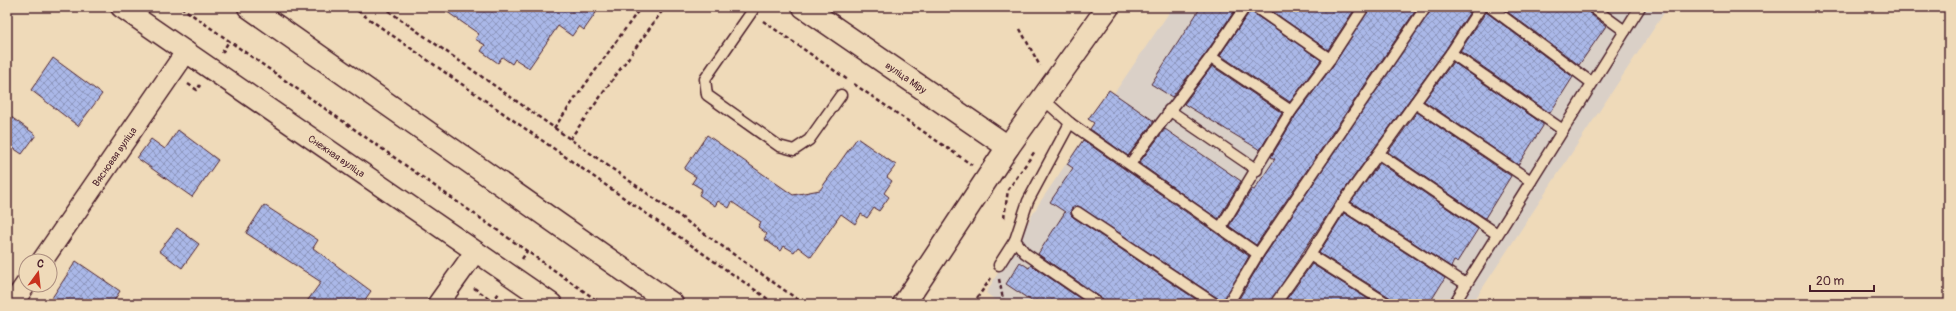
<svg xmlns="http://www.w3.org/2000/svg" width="1956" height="311" font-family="Pangolin,sans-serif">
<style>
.built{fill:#dad0c7}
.building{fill:url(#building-cross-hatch);stroke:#4a1f2b}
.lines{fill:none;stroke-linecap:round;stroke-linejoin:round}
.lane-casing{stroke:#4a1f2b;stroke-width:13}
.street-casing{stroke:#4a1f2b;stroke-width:23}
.secondary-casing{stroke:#4a1f2b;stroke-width:25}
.path{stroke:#4a1f2b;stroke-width:2.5;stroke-dasharray:4 3;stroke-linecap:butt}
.lane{stroke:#efdab9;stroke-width:10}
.street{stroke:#efdab9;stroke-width:20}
.secondary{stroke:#efdab9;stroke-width:22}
.labels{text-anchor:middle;stroke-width:4;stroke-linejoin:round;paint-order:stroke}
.street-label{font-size:10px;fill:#4a1f2b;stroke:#efdab9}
</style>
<defs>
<pattern id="building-cross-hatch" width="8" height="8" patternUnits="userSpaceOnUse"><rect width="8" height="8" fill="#aab8e8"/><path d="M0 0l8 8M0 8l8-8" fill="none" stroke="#8c95bc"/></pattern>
</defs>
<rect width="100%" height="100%" fill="#efdab9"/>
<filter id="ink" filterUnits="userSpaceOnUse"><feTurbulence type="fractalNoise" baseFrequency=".025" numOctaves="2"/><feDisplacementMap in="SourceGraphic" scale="8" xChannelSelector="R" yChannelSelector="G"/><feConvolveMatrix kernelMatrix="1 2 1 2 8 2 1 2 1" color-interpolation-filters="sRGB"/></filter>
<g filter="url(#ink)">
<polygon class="built" points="1173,7 1668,7 1472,304 1001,304 986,293 1040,202"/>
<g class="building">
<polygon points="440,7 600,7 584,30 579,26 572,36 558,26 529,68 515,59 512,64 502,57 498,63 481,51 485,45 475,39 479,34"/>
<polygon points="1201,7 1237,7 1206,53 1172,97 1151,84"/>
<polygon points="1266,7 1356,7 1328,50"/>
<polygon points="1370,7 1418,7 1256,245 1229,226 1252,189 1254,190 1275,159 1271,157 1296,115 1335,63"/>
<polygon points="1432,7 1473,7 1446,49 1337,200 1269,304 1236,304 1263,258"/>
<polygon points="1501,7 1586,7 1588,12 1606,26 1579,65"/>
<polygon points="1250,11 1321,60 1290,102 1220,55"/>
<polygon points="1486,12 1573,77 1550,113 1460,51"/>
<polygon points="53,58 102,94 78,126 31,90"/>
<polygon points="1453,62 1543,124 1543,126 1518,165 1424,101"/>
<polygon points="1212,66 1282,113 1260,150 1184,104"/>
<polygon points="1109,90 1154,121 1128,156 1090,129 1094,123 1088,119"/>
<polygon points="1417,112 1511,176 1485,218 1388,152"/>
<polygon points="7,114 36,135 22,154 7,144"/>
<polygon points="1165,129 1241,181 1218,219 1139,163"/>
<polygon points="178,130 218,160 192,197 137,158 151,139 165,149"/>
<polygon points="707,135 793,195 820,190 857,138 896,165 887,177 892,181 884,193 889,197 879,211 874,208 867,218 861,214 855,224 841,214 811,257 798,247 794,252 784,246 781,251 764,239 767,234 758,227 761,222 732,202 729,208 718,201 715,206 699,195 702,189 692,183 696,177 684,169"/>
<polygon points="1083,140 1249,256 1222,304 1219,299 1078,206 1071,209 1071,215 1073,217 1203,304 1105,304 1103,299 1038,254 1065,212 1050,202 1073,168 1067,164"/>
<polygon points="1380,163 1478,229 1457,262 1454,261 1451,267 1351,202"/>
<polygon points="264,205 318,240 313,248 371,291 362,304 305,304 321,282 246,233"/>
<polygon points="1344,213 1445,278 1429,304 1394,304 1391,298 1319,253"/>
<polygon points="177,228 199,244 182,268 159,251"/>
<polygon points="76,261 120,291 112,304 48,304"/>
<polygon points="1020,262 1029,268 1031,265 1088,304 1036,304 1006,284"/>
<polygon points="1312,264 1376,304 1283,304"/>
</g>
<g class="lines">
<g class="lane-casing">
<g id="lane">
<polyline points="755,7 705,79 707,95 779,146 794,150 809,140 841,95"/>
<polyline points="1255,7 1330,59"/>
<polyline points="1490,7 1592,83"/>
<polyline points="1592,7 1625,31"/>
<polyline points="1451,53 1563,130"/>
<polyline points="1211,57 1291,111"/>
<polyline points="1043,99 1070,123 1258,254 1426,7"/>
<polyline points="1415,103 1531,181"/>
<polyline points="1169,110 1257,170"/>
<polyline points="1070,123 1028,201 1015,240 1025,253 1099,304"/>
<polyline points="1379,154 1497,234"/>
<polyline points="1130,164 1211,57 1245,7"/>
<polyline points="1342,204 1466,284"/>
<polyline points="1077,212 1215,304"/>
<polyline points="1221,227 1291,111 1330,59 1364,7"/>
<polyline points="1310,255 1388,304"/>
<polyline points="999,265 1015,240"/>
<polyline points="1228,304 1258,254"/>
<polyline points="1275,304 1310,255 1342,204 1451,53 1481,7"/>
<polyline points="1454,304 1640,7"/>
</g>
</g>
<g class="street-casing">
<g id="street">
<path id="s1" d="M121 7 552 304"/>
<path id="s2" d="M42 261 186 52"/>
<polyline points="12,304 26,284"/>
<polyline points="438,304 475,252"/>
</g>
</g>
<g class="secondary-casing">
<g id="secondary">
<polyline points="249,7 672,304"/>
<path id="s3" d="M804 7 1008 147"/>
<polyline points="904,304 1008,147 1108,7"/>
</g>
</g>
<g class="path">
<polyline points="181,7 602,304"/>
<polyline points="352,7 775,304"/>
<polyline points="383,7 804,304"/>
<polyline points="763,21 848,80"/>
<polyline points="1020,29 1040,66"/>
<polyline points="222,53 229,41"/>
<polyline points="188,84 197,90 200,85"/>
<polyline points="854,84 972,165"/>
<polyline points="554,128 641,7"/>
<polyline points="570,139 665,7"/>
<polyline points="1004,218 1008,190 1035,151"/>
<polyline points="522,259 527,251"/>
<polyline points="999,279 1004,304"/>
<polyline points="474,288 493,301 499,293"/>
<polyline points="973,304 991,278"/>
</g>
<use href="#lane" class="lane"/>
<use href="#street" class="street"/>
<use href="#secondary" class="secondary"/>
</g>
</g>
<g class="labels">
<g class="street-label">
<text dy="4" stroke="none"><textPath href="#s3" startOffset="124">вуліца Міру</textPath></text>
<text dy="4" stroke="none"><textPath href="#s2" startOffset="127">Вясновая вуліца</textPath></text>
<text dy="4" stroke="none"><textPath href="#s1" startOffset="262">Снежная вуліца</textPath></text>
</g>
</g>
<rect width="1956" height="311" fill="none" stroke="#efdab9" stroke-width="24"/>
<rect x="12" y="12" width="1932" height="287" fill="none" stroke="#4a1f2b" stroke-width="1.5" filter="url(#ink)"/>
<g transform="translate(38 273) rotate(15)"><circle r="19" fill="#efdab9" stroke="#ad8f80"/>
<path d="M0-3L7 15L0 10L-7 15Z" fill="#c8321e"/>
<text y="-6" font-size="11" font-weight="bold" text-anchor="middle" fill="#4a1f2b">С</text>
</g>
<path d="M1810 285v6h64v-6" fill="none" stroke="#4a1f2b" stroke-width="2"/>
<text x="1816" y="285" font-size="12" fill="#4a1f2b" stroke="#efdab9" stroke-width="3" paint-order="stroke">20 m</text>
</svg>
